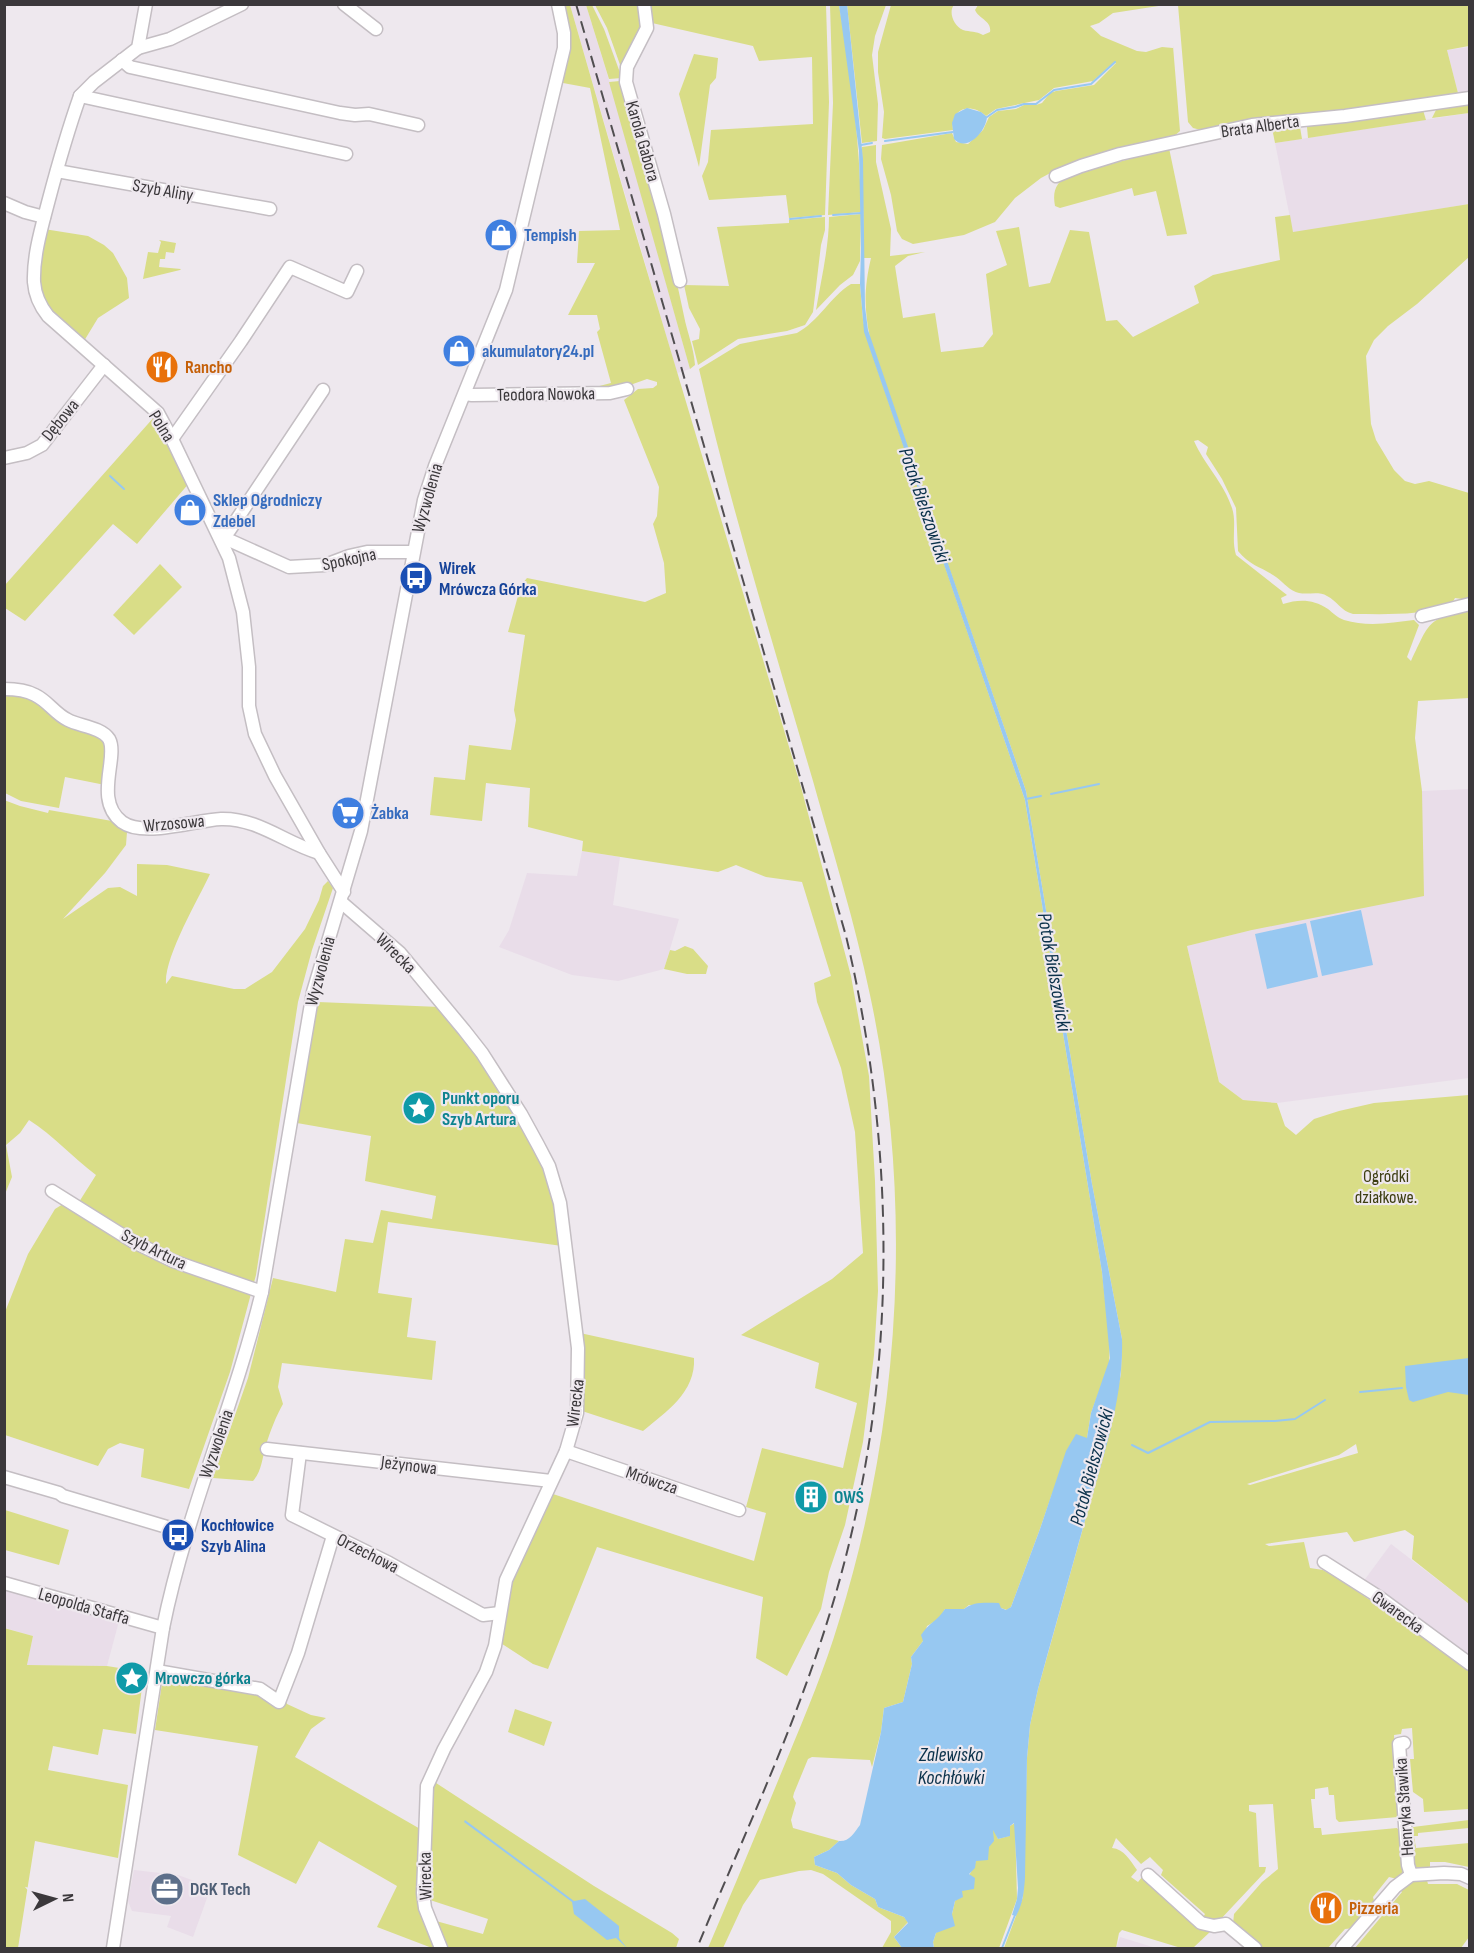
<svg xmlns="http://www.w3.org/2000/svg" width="1474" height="1953" font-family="'Sofia Sans Condensed',sans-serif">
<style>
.built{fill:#e9dde9}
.green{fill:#d9dd87;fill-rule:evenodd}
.water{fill:#97c8f1}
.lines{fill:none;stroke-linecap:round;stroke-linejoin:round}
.stream{stroke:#97c8f1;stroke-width:2}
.minor-casing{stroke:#c4bec3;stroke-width:15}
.minor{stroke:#fff;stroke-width:12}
.rail{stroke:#514e51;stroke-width:2;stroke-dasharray:12 6;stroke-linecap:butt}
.labels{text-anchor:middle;stroke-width:4.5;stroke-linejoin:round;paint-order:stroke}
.street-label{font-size:18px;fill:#3b383b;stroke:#eee8ee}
.shop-label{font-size:18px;font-weight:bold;fill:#366cbe;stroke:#eee8ee;text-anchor:start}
.food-label{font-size:18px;font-weight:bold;fill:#c56008;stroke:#eee8ee;text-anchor:start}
.transit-label{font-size:18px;font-weight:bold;fill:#164399;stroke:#eee8ee;text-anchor:start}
.culture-label{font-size:18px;font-weight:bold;fill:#0d838f;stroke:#eee8ee;text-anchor:start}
.park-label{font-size:18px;fill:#3d3e11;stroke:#eee8ee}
.service-label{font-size:18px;font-weight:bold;fill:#4e5e75;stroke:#eee8ee;text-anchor:start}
.water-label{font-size:20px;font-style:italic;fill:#09304a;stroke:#eee8ee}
</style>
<rect width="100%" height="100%" fill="#eee8ee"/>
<g class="built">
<polygon points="570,5 586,5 616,103 690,369 677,373"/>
<polygon points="1469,47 1469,91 1458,93 1447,50"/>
<polygon points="1469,113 1469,204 1293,233 1275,143"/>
<polygon points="1469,789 1469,1078 1277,1103 1243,1100 1219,1082 1187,946 1252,930 1422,791"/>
<polygon points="582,851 620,857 613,905 679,919 664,969 618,981 572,975 499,947 509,930 527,873 577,876"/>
<polygon points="1391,1544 1469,1604 1468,1657 1363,1582"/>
<polygon points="7,1589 119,1621 107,1666 27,1665 33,1636 5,1628 5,1597"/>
<polygon points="134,1870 178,1875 211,1887 193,1937 167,1927 171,1916 132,1911 128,1901"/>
<polygon points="1120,1937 1156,1948 1116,1948"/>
</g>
<g class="green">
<polygon points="563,5 570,5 635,231 801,787 851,976 869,1076 875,1181 878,1291 874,1355 863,1442 845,1525 829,1572 821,1609 787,1676 756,1658 763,1597 597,1547 548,1669 533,1664 499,1642 507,1588 550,1493 754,1561 766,1513 746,1507 762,1448 843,1468 857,1403 815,1388 819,1363 741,1335 832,1279 863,1253 855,1132 841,1068 817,1002 814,983 831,976 802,882 766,877 736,865 718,872 582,851 583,841 528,827 530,788 486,783 482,821 430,815 434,777 465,780 469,745 511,750 516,720 514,710 525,635 508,632 521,585 527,578 645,602 666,593 664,563 653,524 657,516 659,487 624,400 638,389 653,388 657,385 657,382 647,379 619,389 580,391 611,383 597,332 600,329 597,315 568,315 595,263 577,263 579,231 620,230 590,88 563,83 568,50"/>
<polygon points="586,5 592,5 604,29 622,78 609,79"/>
<polygon points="595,5 642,5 645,17 624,76 607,28"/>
<polygon points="648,5 826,5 829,102 825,215 789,218 786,195 709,200 702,176 708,162 711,130 813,124 812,57 759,61 753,46 652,23"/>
<path d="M830 5H839C851 73 860 142 861 212L828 215 833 103Z"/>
<polygon points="847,5 886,5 875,36 872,55 878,104 877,141 862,143"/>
<path d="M891 5H954C948 12 954 26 963 30 970 32 976 31 983 35L990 32C992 21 979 19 975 10L978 5H1165L1113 13 1099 23 1090 26 1101 36 1137 51 1146 52 1162 47 1173 48V46L1180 131 1173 137 1056 170 1041 178 1015 198 995 222 964 235 913 244 902 239 897 231 891 195 881 159 882 145 952 133 956 142 968 144 983 130 989 117 998 111 1016 109 1026 104 1036 105 1042 103 1050 93 1056 91 1094 85 1116 63 1114 62 1093 81 1054 88 1039 100 996 109 986 116C971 102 950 108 953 130L885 139 882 138 884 112 878 72V52Z"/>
<polygon points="1178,5 1469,5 1469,46 1447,50 1458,93 1201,130 1193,128 1188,122"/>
<polygon points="694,54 718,58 716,78 710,85 699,167 679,94"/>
<path d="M620 81C642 159 668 236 684 316 687 332 694 348 695 365L690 369 609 82Z"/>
<polygon points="1469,103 1469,113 1432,118 1437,108"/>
<polygon points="1423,110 1426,120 1308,138 1307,127 1309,124"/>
<polygon points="1297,125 1300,127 1302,139 1275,143 1272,128"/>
<path d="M876 145V162L891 229 890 256 925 252 908 256 895 266 903 318 935 313 941 352 983 347 993 334 986 274 1007 265 996 231 1019 227 1029 287 1050 283 1070 230 1089 232 1106 321 1117 320 1133 337 1199 303 1194 286 1213 275 1280 260 1275 217 1290 215 1293 232 1469 204V257L1417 304 1388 326 1374 340 1366 356 1371 424 1376 440 1394 470 1405 481 1415 484 1429 481 1469 493V600L1455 598 1451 605C1421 616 1385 614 1353 614 1341 611 1337 601 1327 596 1319 591 1308 595 1299 593 1290 591 1284 583 1276 577 1262 567 1250 566 1238 551L1236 508 1222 479 1206 454 1208 447 1198 440 1194 441C1204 464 1224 483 1232 508 1237 523 1231 539 1236 555L1287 595 1281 598 1283 604C1299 599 1313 599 1328 609 1333 613 1338 618 1344 620 1367 627 1391 623 1414 620L1419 625 1407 657 1411 661C1430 622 1426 620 1469 609V698L1418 701 1415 738 1422 791 1424 896 1252 930 1187 946 1219 1082 1243 1100 1277 1103 1285 1126 1296 1135 1314 1119 1339 1111 1374 1103 1469 1095V1604L1412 1559 1414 1536 1405 1530 1354 1542 1347 1532 1265 1544 1269 1546 1304 1542 1310 1568 1323 1570 1344 1582 1469 1669V1809L1424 1812 1423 1799 1413 1792 1410 1759H1414L1412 1728 1402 1729 1401 1734 1394 1735 1400 1813 1398 1817 1339 1822 1336 1819 1334 1795H1329L1328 1787 1315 1789V1799H1311L1314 1828H1321L1322 1835 1397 1828 1401 1833 1405 1869 1397 1879 1389 1877 1373 1897 1375 1904 1355 1928 1345 1929 1328 1948H1259L1233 1924 1234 1914 1262 1882 1278 1869 1273 1804 1249 1805V1811L1256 1813 1259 1867H1266L1265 1872 1218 1922 1202 1919 1205 1914 1161 1875 1163 1870 1150 1857 1141 1864 1116 1838 1112 1848C1124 1849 1130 1860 1137 1870L1131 1877 1138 1882 1143 1876 1211 1931 1193 1948H1181L1122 1930 1119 1933 1116 1948H1004L1023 1897 1027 1758 1030 1725 1038 1689 1102 1460 1121 1374 1122 1339 1092 1184 1026 791 870 338C864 308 864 288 871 258H864L862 147ZM1356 1444 1358 1453 1250 1485 1247 1484 1339 1455Z"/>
<path d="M1169 148 1187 234 1167 236 1156 191 1134 196 1132 188 1060 208 1055 206C1053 193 1054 187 1064 177Z"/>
<path d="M861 214 860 261 853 275 840 285 816 310C821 280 829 247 829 217Z"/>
<polygon points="825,217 825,230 821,245 813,312 805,325 787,331 738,339 698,365 692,341 699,339 700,329 689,308 684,285 729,286 717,227 789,223 789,220"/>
<path d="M44 229 88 236 104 245 113 253 127 278 129 298 98 318 84 341C69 329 50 317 41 299 34 285 42 245 44 229Z"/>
<polygon points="159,240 176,243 174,253 166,252 165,259 160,259 159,267 181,269 180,270 143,279 148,252 158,253 161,242"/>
<path d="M851 284H860L863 320 867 339 1025 800 1102 1272 1110 1342 1109 1365 1091 1413 1087 1438 1052 1494 1040 1529 1011 1607 1007 1610 1001 1608 969 1605 964 1609H945L939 1619 927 1626 923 1641 911 1657 912 1664 903 1702 884 1708 881 1732 872 1767 870 1760 812 1757 808 1759 794 1793 793 1797 796 1803 791 1820 793 1828 839 1841 829 1850 814 1857 815 1865 837 1873 851 1885 875 1899 878 1907 904 1917 908 1922 894 1937 902 1948H882L891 1932V1921L823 1874 811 1870 799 1871 760 1880 743 1905 723 1948H708C735 1885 761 1822 787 1759 806 1713 825 1668 839 1621 901 1421 914 1200 870 995 855 923 833 852 813 781 773 644 731 508 699 369L740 344 797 333C819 321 830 297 851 284Z"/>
<polygon points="155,416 190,482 137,544 113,524 25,621 5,608 5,585"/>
<polygon points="160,564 182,587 134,635 113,615"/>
<polygon points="4,692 20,693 100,734 106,742 105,785 65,777 59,808 21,801 5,793"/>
<path d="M4 800 20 806 48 813 49 810 112 821 127 832 126 845 105 873 63 919 108 888 120 887 137 896V864L167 865 210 874C198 900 164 957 166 984L172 976 234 989H245L272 972 305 929 319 900 323 886 328 881 333 888 312 950 298 1002 256 1275 230 1372 189 1489 141 1477 144 1449 120 1443 108 1449 98 1466 5 1435V1312L28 1254 55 1209 63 1204 79 1202 96 1175C73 1158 53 1135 29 1120L20 1133 6 1145 12 1177 5 1194Z"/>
<polygon points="685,946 693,949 708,966 706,974 687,974 664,969 670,950 675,951"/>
<path d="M318 1002 440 1007 470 1045 535 1147 552 1186 562 1246 388 1222 378 1293 412 1298 407 1337 436 1341 432 1380 282 1363 278 1387 283 1404C276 1416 270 1432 266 1445 262 1458 262 1471 253 1481L213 1478 248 1378 273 1278 336 1292 345 1239 373 1243 381 1210 432 1219 436 1196 365 1181 371 1136 297 1123Z"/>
<path d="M580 1333 694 1358C696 1392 666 1412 643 1431L582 1411Z"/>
<polygon points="5,1510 69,1530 59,1565 5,1550"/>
<polygon points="4,1628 33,1636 27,1665 107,1666 144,1672 136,1734 103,1729 98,1755 53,1746 48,1770 128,1785 118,1858 35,1841 18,1948 4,1948"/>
<polygon points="164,1670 281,1691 287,1704 311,1715 326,1718 311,1729 295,1757 422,1830 420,1849 438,1948 432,1948 377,1927 397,1886 319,1841 296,1884 238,1855 258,1746 155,1730"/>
<polygon points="515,1709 552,1722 544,1746 508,1732"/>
<polygon points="433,1781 594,1886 672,1933 679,1939 676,1948 446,1948 436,1921 483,1934 488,1919 430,1900 431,1796"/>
<polygon points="1469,1820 1469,1828 1418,1833 1418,1836 1414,1836 1416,1848 1469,1843 1469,1867 1445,1862 1430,1862 1430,1869 1414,1867 1411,1830 1413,1827"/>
<polygon points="1015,1823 1017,1899 999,1948 934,1948 933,1942 936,1933 952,1914 955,1901 962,1891 976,1861 989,1847 993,1828 998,1839 1009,1836 1010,1826"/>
<polygon points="1426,1877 1428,1884 1457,1884 1469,1890 1469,1937 1461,1948 1355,1948 1402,1892 1398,1888 1405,1882"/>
</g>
<g class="water">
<path d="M847 4 863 159 865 307 868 330 1026 791 1092 1184 1122 1339C1124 1396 1103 1458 1087 1513 1071 1572 1054 1630 1038 1689L1030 1725 1027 1758 1025 1878C1024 1891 1023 1904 1016 1916L1012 1915 1017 1899 1018 1888 1014 1823 1010 1826V1836L998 1839 993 1830 994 1841 989 1847 988 1860 976 1861 975 1868 969 1874 975 1878 974 1889 962 1891 963 1897 955 1901 952 1914 955 1926 936 1933 933 1942 934 1948H902L894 1937 908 1923 904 1917 878 1907 875 1899 851 1885 837 1873 815 1865 814 1857 829 1850 839 1841C849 1842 854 1833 860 1825L881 1732 884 1708 903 1702 912 1664 911 1657 923 1641 921 1635C928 1624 938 1620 945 1609H964C974 1601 987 1603 999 1603L1001 1608 1006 1610 1011 1607 1040 1529 1066 1451 1076 1434 1087 1438 1091 1413 1110 1358 1102 1272 1025 800 864 332 860 284 861 248 859 151 839 5Z"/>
<path d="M967 108 981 112 987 117C986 131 967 153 954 139L952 123 955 114Z"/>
<polygon points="1361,910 1373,965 1322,976 1310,921"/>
<polygon points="1306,923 1318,977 1267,989 1255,934"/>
<polygon points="1469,1358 1469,1395 1448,1392 1413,1402 1409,1400 1406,1387 1405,1366"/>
<polygon points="465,1820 574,1901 585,1899 619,1926 619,1938 627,1948 616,1938 607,1940 574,1914 572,1902 464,1822"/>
</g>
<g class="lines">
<g class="stream">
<polyline points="987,117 997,110 1015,107 1024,104 1036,104 1054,90 1091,84 1115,62"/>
<polyline points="885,141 953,132"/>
<polyline points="861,145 872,143"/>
<polyline points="833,215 862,213"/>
<polyline points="790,219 821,216"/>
<polyline points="110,476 124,489"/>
<polyline points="1051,794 1099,784"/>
<polyline points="1026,799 1041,796"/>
<polyline points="1360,1392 1402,1388"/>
<polyline points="1132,1445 1148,1453 1210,1422 1275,1421 1295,1419 1325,1400"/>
<polyline points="1002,1948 1015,1915"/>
</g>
<g class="minor-casing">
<g id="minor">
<path d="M146 4 138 48 94 82 80 96C68 130 58 165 49 199 42 226 33 255 34 282 35 296 40 306 48 316L158 413 172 439 229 558 243 612 249 667V706L255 734 275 776 319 853 344 892"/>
<polyline points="344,4 376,29"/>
<polyline points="644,4 647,28 627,67 626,82 664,214 680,281"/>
<polyline points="138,48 170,39 242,4"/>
<polyline points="122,60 130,67 340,113 355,115 369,114 418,125"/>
<polyline points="80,96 346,154"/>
<polyline points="57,171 270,209"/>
<polyline points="1056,176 1081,166 1120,154 1252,125 1345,116 1470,98"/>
<polyline points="4,203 25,212 44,217"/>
<polyline points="465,394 472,395 610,393 627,389"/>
<polyline points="172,439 241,341 290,267 347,292 357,271"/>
<polyline points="4,458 27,453 42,445 104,365"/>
<polyline points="220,536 289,567 325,565 349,556 367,552 413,552"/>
<polyline points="220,536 229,531 323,390"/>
<polyline points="1422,616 1470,604"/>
<path d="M4 689C15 689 26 690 35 695 48 701 55 714 68 720 79 726 101 727 109 739 119 757 93 800 122 822 144 838 195 820 221 819 258 818 285 843 319 853"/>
<polyline points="341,902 400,953 464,1030 482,1053 521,1114 538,1145 549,1166 560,1203 578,1348 577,1413 566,1451 506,1580 495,1646 486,1672 444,1749 427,1786 423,1893 425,1908 441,1948"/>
<polyline points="52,1191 132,1241 173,1261 262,1292"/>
<polyline points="267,1449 551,1481"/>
<polyline points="566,1451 739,1510"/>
<polyline points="300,1453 292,1515 389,1563 483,1615 500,1613"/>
<polyline points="4,1477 59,1493 63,1496 187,1533"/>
<polyline points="1324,1562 1379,1597 1470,1664"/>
<polyline points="4,1583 163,1628"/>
<polyline points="157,1671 260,1689 279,1702 298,1653 333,1536"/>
<polyline points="1404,1743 1399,1744 1408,1865 1411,1875"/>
<polyline points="1148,1875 1201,1923 1214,1926 1226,1924 1255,1948"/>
<path d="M113 1948 163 1628C186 1514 234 1406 262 1292L313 992 361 831 424 500 435 466 506 290 564 48V33L558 4"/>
<polyline points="1342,1948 1395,1887 1411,1875 1444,1873 1461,1874 1470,1878"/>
</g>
</g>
<use href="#minor" class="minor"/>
<path class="rail" d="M576 4 846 936C899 1160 898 1395 829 1616 794 1730 742 1839 697 1948"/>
</g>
<defs>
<g id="shop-disc" transform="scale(1.725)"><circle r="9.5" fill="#3f7fe0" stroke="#eee8ee"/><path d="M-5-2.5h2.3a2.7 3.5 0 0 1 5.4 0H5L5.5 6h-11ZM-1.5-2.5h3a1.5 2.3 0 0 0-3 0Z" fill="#fff"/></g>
<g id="restaurant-disc" transform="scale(1.725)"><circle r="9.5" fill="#e8710a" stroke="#eee8ee"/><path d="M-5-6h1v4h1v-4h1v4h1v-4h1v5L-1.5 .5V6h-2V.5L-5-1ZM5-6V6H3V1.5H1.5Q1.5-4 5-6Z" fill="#fff"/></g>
<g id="bus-disc" transform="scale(1.725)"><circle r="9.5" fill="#1a4fb4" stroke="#eee8ee"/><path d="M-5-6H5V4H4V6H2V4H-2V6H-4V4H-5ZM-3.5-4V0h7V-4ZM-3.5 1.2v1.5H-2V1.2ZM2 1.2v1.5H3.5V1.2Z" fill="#fff"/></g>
<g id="supermarket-disc" transform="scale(1.725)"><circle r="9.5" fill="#3f7fe0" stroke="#eee8ee"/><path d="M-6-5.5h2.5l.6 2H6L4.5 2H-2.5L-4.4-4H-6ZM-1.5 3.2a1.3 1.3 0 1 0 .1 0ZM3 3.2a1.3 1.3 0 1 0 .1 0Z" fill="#fff"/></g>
<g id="sight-disc" transform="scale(1.725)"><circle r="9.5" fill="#0f9aa8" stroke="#eee8ee"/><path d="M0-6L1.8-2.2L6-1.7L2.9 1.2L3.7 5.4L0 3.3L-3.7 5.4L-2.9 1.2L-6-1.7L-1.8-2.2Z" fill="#fff"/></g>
<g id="building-disc" transform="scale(1.725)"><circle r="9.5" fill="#0f9aa8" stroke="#eee8ee"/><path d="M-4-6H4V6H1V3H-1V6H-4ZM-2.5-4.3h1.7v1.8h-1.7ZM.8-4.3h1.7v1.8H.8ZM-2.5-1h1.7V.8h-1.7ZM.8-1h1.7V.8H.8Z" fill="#fff"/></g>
<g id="office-disc" transform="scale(1.725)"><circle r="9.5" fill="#5c6f8a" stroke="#eee8ee"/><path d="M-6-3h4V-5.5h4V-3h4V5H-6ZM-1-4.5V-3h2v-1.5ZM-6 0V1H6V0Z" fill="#fff"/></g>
</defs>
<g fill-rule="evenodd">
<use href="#shop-disc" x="501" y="235"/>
<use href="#shop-disc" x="459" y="351"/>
<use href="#restaurant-disc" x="162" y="367"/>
<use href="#shop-disc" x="190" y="510"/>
<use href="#bus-disc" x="416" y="578"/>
<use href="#supermarket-disc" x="348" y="813"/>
<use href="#sight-disc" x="419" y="1108"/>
<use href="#building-disc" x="811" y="1497"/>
<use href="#bus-disc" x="178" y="1535"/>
<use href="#sight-disc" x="132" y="1678"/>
<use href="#office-disc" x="167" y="1889"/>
<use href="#restaurant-disc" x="1326" y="1908"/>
</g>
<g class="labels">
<g class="street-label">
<text transform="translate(1260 126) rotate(-8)" y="6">Brata Alberta</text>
<text transform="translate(643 141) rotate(74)" y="6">Karola Gabora</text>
<text transform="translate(163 190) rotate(10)" y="6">Szyb Aliny</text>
<text transform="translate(546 394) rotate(-1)" y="6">Teodora Nowoka</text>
<text transform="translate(60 420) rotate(-51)" y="6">Dębowa</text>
<text transform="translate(162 426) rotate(58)" y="6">Polna</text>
<text transform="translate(427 498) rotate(-74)" y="6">Wyzwolenia</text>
<text transform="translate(349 559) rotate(-12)" y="6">Spokojna</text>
<text transform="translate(174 823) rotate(-5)" y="6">Wrzosowa</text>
<text transform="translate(396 953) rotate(45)" y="6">Wirecka</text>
<text transform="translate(320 971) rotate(-75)" y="6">Wyzwolenia</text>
<text transform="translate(154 1249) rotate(26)" y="6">Szyb Artura</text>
<text transform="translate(575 1403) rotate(-83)" y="6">Wirecka</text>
<text transform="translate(216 1444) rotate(-71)" y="6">Wyzwolenia</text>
<text transform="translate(409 1465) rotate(7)" y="6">Jeżynowa</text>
<text transform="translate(652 1480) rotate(19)" y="6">Mrówcza</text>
<text transform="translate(368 1553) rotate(27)" y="6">Orzechowa</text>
<text transform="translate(84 1606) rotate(16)" y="6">Leopolda Staffa</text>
<text transform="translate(1398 1612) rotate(36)" y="6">Gwarecka</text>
<text transform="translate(1404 1807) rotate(-94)" y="6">Henryka Sławika</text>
<text transform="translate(425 1876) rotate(-91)" y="6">Wirecka</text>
</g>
<g class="shop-label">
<text x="524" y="241">Tempish</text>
<text x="482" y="357">akumulatory24.pl</text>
<text x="213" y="506">Sklep Ogrodniczy<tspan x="213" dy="21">Zdebel</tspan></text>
<text x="371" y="819">Żabka</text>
</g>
<g class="food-label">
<text x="185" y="373">Rancho</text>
<text x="1349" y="1914">Pizzeria</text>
</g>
<g class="transit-label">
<text x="439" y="574">Wirek<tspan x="439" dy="21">Mrówcza Górka</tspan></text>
<text x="201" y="1531">Kochłowice<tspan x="201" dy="21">Szyb Alina</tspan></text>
</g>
<g class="culture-label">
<text x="442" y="1104">Punkt oporu<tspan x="442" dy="21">Szyb Artura</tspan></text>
<text x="834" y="1503">OWŚ</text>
<text x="155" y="1684">Mrowczo górka</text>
</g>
<g class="park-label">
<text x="1386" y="1182">Ogródki<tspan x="1386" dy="21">działkowe.</tspan></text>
</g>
<g class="service-label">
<text x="190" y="1895">DGK Tech</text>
</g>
<g class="water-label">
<text transform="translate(925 505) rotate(71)" y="7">Potok Bielszowicki</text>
<text transform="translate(1055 972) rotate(80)" y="7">Potok Bielszowicki</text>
<text transform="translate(1091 1467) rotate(-75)" y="7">Potok Bielszowicki</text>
<text x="951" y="1761">Zalewisko<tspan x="951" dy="23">Kochłówki</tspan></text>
</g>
</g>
<rect width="1474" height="1953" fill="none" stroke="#3b383b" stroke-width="12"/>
<g transform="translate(54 1899) rotate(85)" stroke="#eee8ee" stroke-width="4.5" paint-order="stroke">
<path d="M0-4.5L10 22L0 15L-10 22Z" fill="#3b383b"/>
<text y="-9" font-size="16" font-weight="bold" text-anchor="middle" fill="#3b383b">N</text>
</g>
</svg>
